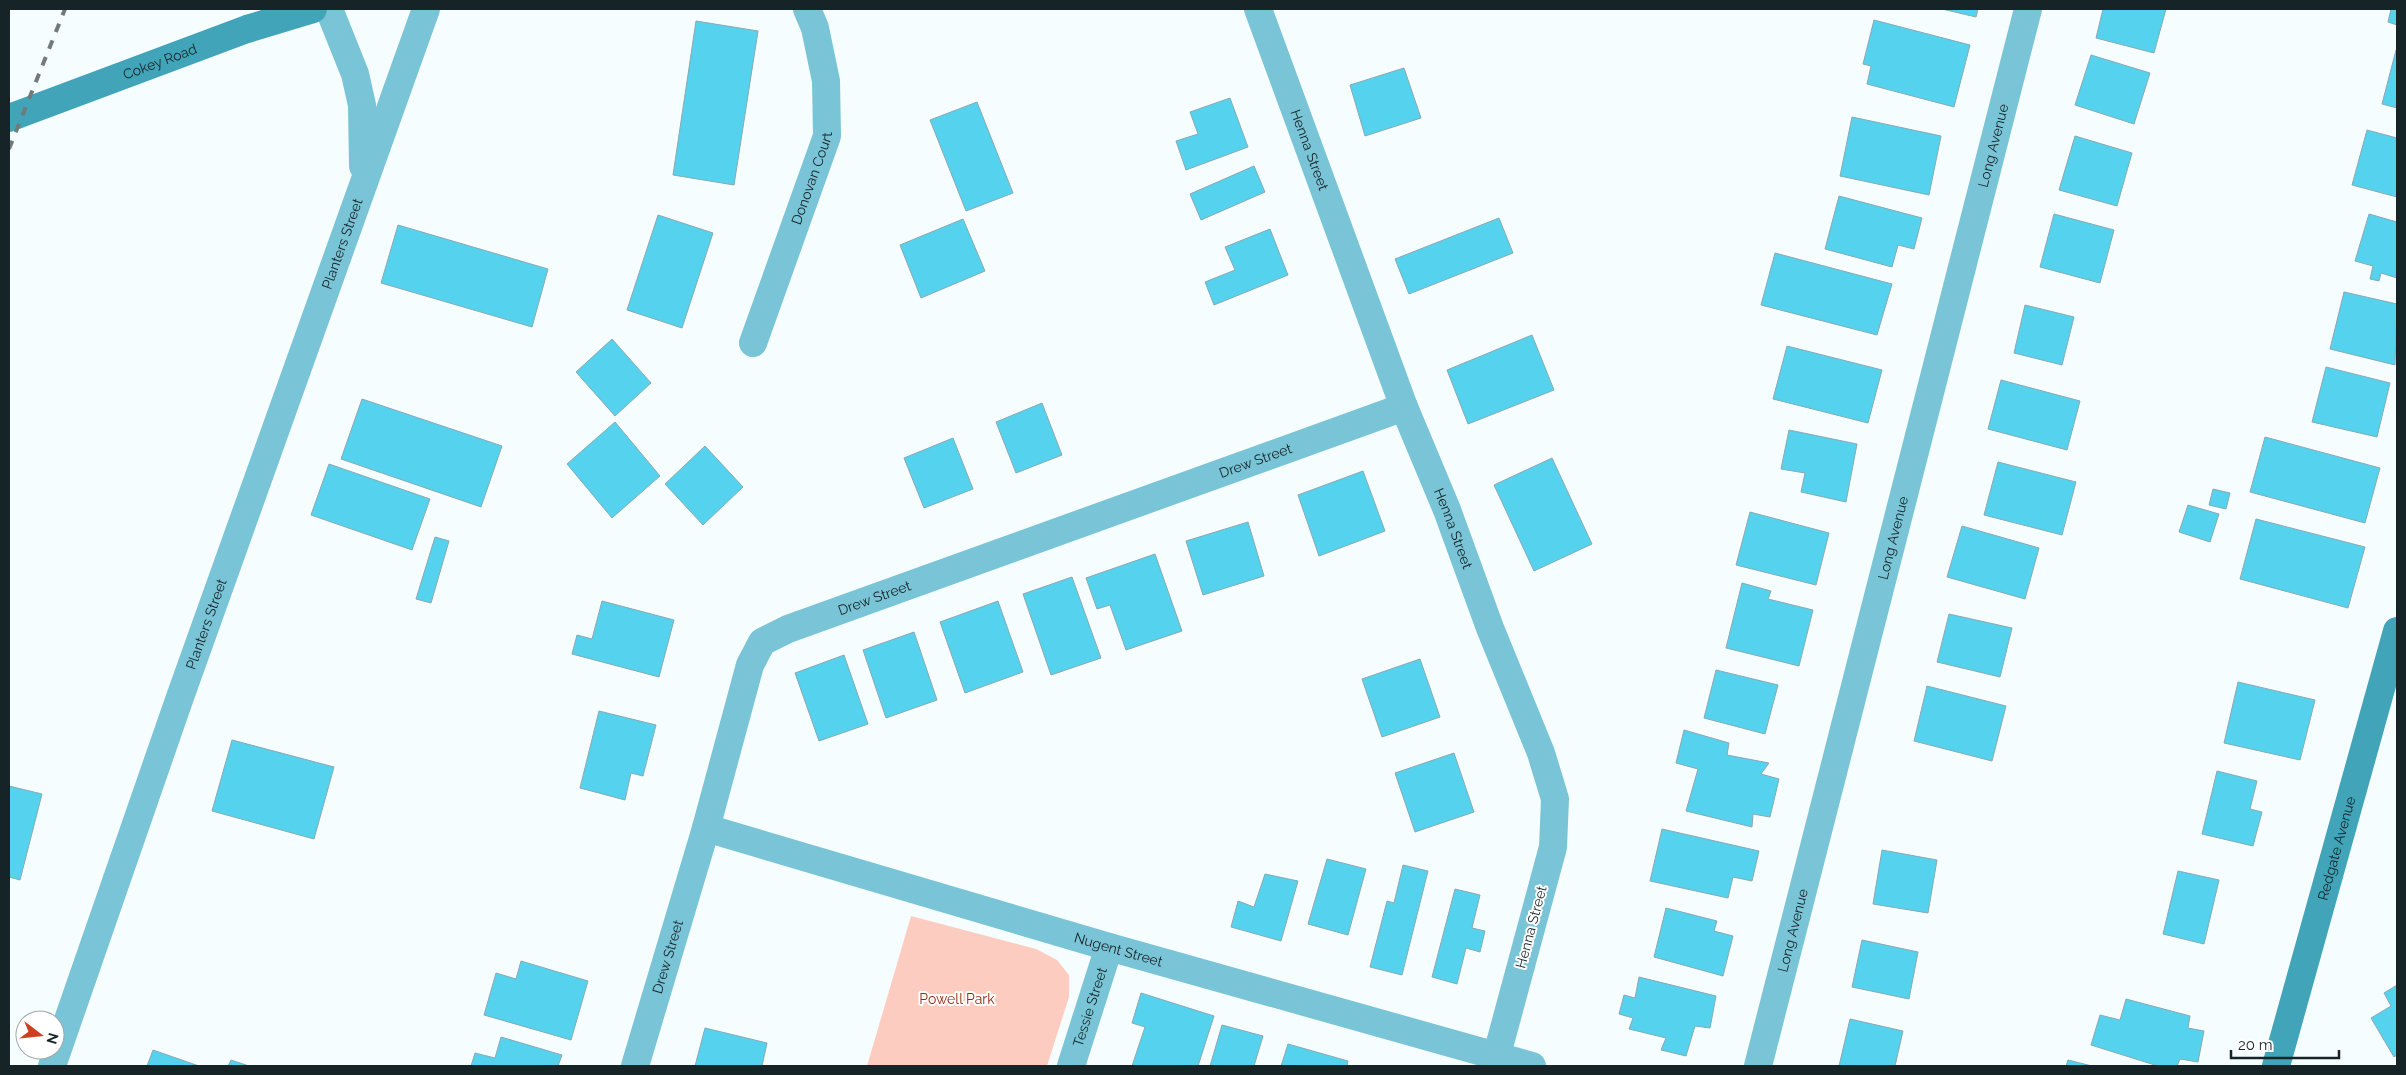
<svg xmlns="http://www.w3.org/2000/svg" width="2406" height="1075" font-family="Raleway,sans-serif">
<style>
.green{fill:#fdccc0}
.building{fill:#55d2ed;stroke:#87aab3}
.lines{fill:none;stroke-linecap:round;stroke-linejoin:round}
.street{stroke:#79c4d6;stroke-width:28}
.secondary{stroke:#41a4b9;stroke-width:28}
.rail{stroke:#6f7b7d;stroke-width:4;stroke-dasharray:9 9;stroke-linecap:butt}
.labels{text-anchor:middle;stroke-width:4;stroke-linejoin:round;paint-order:stroke}
.street-label{font-size:14px;fill:#162427;stroke:#fff}
.park-label{font-size:14px;fill:#932910;stroke:#fff}
</style>
<rect width="100%" height="100%" fill="#f6fdff"/>
<polygon class="green" points="911,916 1036,949 1057,960 1069,975 1069,997 1047,1066 867,1066"/>
<g class="building">
<polygon points="1942,9 1978,9 1976,17"/>
<polygon points="2103,9 2166,9 2154,53 2096,38"/>
<polygon points="2391,9 2397,9 2397,25 2388,22"/>
<polygon points="1874,20 1970,45 1954,107 1867,84 1871,66 1863,64"/>
<polygon points="696,21 758,31 734,185 673,175"/>
<polygon points="2396,50 2397,50 2397,108 2382,104"/>
<polygon points="2091,55 2150,73 2134,124 2075,105"/>
<polygon points="1404,68 1421,118 1365,136 1350,85"/>
<polygon points="1230,98 1248,147 1186,170 1176,141 1198,134 1190,112"/>
<polygon points="977,102 1013,193 966,211 930,120"/>
<polygon points="1852,117 1941,136 1929,195 1840,176"/>
<polygon points="2367,130 2397,138 2397,197 2352,185"/>
<polygon points="2075,136 2132,153 2117,206 2059,190"/>
<polygon points="1254,166 1265,192 1201,220 1190,194"/>
<polygon points="1839,196 1922,218 1914,249 1898,245 1892,267 1825,249"/>
<polygon points="2054,214 2114,230 2100,283 2040,267"/>
<polygon points="2369,214 2397,222 2397,278 2381,273 2379,281 2370,279 2373,266 2355,261"/>
<polygon points="658,215 713,233 682,328 627,310"/>
<polygon points="1499,218 1513,253 1409,294 1395,259"/>
<polygon points="963,219 985,271 921,298 900,245"/>
<polygon points="398,225 548,269 532,327 381,283"/>
<polygon points="1270,229 1288,275 1214,305 1205,282 1235,270 1225,247"/>
<polygon points="1775,253 1892,284 1877,335 1761,305"/>
<polygon points="2344,292 2397,304 2395,365 2330,349"/>
<polygon points="2025,305 2074,317 2062,365 2014,353"/>
<polygon points="1532,335 1554,390 1468,424 1447,370"/>
<polygon points="612,339 651,383 615,416 576,372"/>
<polygon points="1787,346 1882,370 1868,423 1773,399"/>
<polygon points="2326,367 2390,383 2377,437 2312,422"/>
<polygon points="2001,380 2080,401 2067,450 1988,429"/>
<polygon points="362,399 502,446 481,507 341,459"/>
<polygon points="1042,403 1062,455 1016,473 996,422"/>
<polygon points="615,422 660,476 612,518 567,464"/>
<polygon points="1789,430 1857,444 1846,502 1801,492 1805,473 1781,469"/>
<polygon points="2265,437 2380,468 2365,523 2250,492"/>
<polygon points="953,438 973,489 924,508 904,458"/>
<polygon points="705,446 743,487 703,525 665,484"/>
<polygon points="1552,458 1592,544 1534,571 1494,485"/>
<polygon points="1998,462 2076,482 2062,535 1984,515"/>
<polygon points="329,464 430,499 412,550 311,515"/>
<polygon points="1363,471 1385,531 1319,556 1298,495"/>
<polygon points="2213,489 2230,493 2226,509 2209,505"/>
<polygon points="2188,505 2219,514 2210,542 2179,532"/>
<polygon points="1750,512 1829,533 1816,585 1736,565"/>
<polygon points="2256,519 2365,547 2348,608 2240,579"/>
<polygon points="1248,522 1264,576 1203,595 1186,541"/>
<polygon points="1962,526 2039,548 2025,599 1947,577"/>
<polygon points="435,537 449,541 431,603 416,599"/>
<polygon points="1155,554 1182,631 1126,650 1110,605 1097,609 1086,578"/>
<polygon points="1072,577 1101,658 1051,675 1023,594"/>
<polygon points="1742,583 1771,591 1768,599 1813,610 1799,666 1726,648"/>
<polygon points="602,601 674,620 659,677 572,654 577,635 592,639"/>
<polygon points="998,601 1023,672 965,693 940,622"/>
<polygon points="1949,614 2012,628 2000,677 1937,662"/>
<polygon points="914,632 937,700 886,718 863,650"/>
<polygon points="844,655 868,724 819,741 795,673"/>
<polygon points="1420,659 1440,717 1382,737 1362,679"/>
<polygon points="1716,670 1778,685 1765,734 1704,718"/>
<polygon points="2238,682 2315,700 2300,760 2224,743"/>
<polygon points="1927,686 2006,706 1992,761 1914,741"/>
<polygon points="599,711 656,725 643,776 631,773 625,800 580,788"/>
<polygon points="1684,730 1729,743 1727,755 1769,763 1761,774 1779,779 1770,817 1753,814 1752,827 1686,811 1698,769 1676,763"/>
<polygon points="232,740 334,767 314,839 212,811"/>
<polygon points="1454,753 1474,812 1415,832 1395,773"/>
<polygon points="2217,771 2257,781 2250,809 2262,812 2253,846 2202,834"/>
<polygon points="9,786 42,794 20,880 9,877"/>
<polygon points="1662,829 1759,851 1752,881 1733,877 1728,898 1650,881"/>
<polygon points="1882,850 1937,860 1928,913 1873,904"/>
<polygon points="1327,859 1366,869 1348,935 1308,924"/>
<polygon points="1403,865 1428,871 1402,975 1370,967 1387,901 1394,903"/>
<polygon points="2178,871 2219,880 2204,944 2163,934"/>
<polygon points="1265,874 1298,881 1281,941 1231,927 1238,901 1254,907"/>
<polygon points="1455,889 1480,895 1472,928 1485,931 1480,952 1466,948 1457,984 1432,977"/>
<polygon points="1666,908 1717,921 1714,931 1733,936 1723,976 1654,957"/>
<polygon points="1862,940 1918,952 1909,999 1852,987"/>
<polygon points="521,961 588,981 571,1040 484,1015 496,973 516,979"/>
<polygon points="1639,977 1716,996 1710,1028 1695,1026 1686,1056 1661,1050 1666,1038 1629,1029 1633,1018 1619,1014 1624,995 1635,998"/>
<polygon points="2397,985 2397,1055 2394,1057 2371,1018 2391,1006 2384,993"/>
<polygon points="1141,993 1214,1016 1198,1066 1132,1066 1145,1027 1132,1023"/>
<polygon points="2126,999 2190,1016 2188,1028 2204,1031 2198,1062 2180,1059 2177,1066 2158,1066 2091,1045 2100,1015 2120,1020"/>
<polygon points="1850,1019 1903,1031 1895,1066 1839,1066"/>
<polygon points="1222,1025 1263,1036 1254,1066 1210,1066"/>
<polygon points="705,1028 767,1043 762,1066 695,1066"/>
<polygon points="501,1037 562,1055 558,1066 471,1066 475,1053 495,1058"/>
<polygon points="1288,1044 1348,1061 1347,1066 1281,1066"/>
<polygon points="153,1050 199,1066 147,1066"/>
<polygon points="231,1060 249,1066 228,1066"/>
<polygon points="2068,1060 2092,1066 2066,1066"/>
</g>
<g class="lines">
<g class="street">
<polyline points="329,9 355,74 362,105 363,166"/>
<path id="s1" d="M1258 9 1404 407 1447 510 1490 628 1541 753 1555 799 1553 847 1496 1058"/>
<path id="s2" d="M753 343 827 136 826 81 815 28 807 9"/>
<path id="s3" d="M706 828 1109 947 1532 1066"/>
<path id="s4" d="M52 1066 179 700 426 9"/>
<path id="s5" d="M635 1066 706 828 750 665 762 642 788 629 1404 407"/>
<path id="s6" d="M1071 1066 1109 947"/>
<path id="s7" d="M1758 1066 2028 9"/>
</g>
<g class="secondary">
<path id="s8" d="M9 118 247 29 313 9"/>
<path id="s9" d="M2276 1066 2397 631"/>
</g>
<polyline class="rail" points="9,149 65,9"/>
</g>
<g class="labels">
<g class="street-label">
<text dy="5" stroke="none"><textPath href="#s8" startOffset="161">Cokey Road</textPath></text>
<text dy="5" stroke="none"><textPath href="#s7" startOffset="950">Long Avenue</textPath></text>
<text dy="5" stroke="none"><textPath href="#s1" startOffset="150">Henna Street</textPath></text>
<text dy="5" stroke="none"><textPath href="#s2" startOffset="175">Donovan Court</textPath></text>
<text dy="5" stroke="none"><textPath href="#s4" startOffset="872">Planters Street</textPath></text>
<text dy="5" stroke="none"><textPath href="#s5" startOffset="969">Drew Street</textPath></text>
<text dy="5" stroke="none"><textPath href="#s1" startOffset="555">Henna Street</textPath></text>
<text dy="5" stroke="none"><textPath href="#s7" startOffset="545">Long Avenue</textPath></text>
<text dy="5" stroke="none"><textPath href="#s5" startOffset="564">Drew Street</textPath></text>
<text dy="5" stroke="none"><textPath href="#s4" startOffset="468">Planters Street</textPath></text>
<text dy="5" stroke="none"><textPath href="#s9" startOffset="226">Redgate Avenue</textPath></text>
<text transform="translate(1531 927) rotate(-75)" y="5">Henna Street</text>
<text dy="5" stroke="none"><textPath href="#s7" startOffset="140">Long Avenue</textPath></text>
<text dy="5" stroke="none"><textPath href="#s3" startOffset="430">Nugent Street</textPath></text>
<text dy="5" stroke="none"><textPath href="#s5" startOffset="114">Drew Street</textPath></text>
<text dy="5" stroke="none"><textPath href="#s6" startOffset="62">Tessie Street</textPath></text>
</g>
<g class="park-label">
<text x="957" y="1004">Powell Park</text>
</g>
</g>
<rect width="2406" height="1075" fill="none" stroke="#162427" stroke-width="20"/>
<g transform="translate(40 1035) rotate(106)"><circle r="24" fill="#ffffff" stroke="#a2a7a9"/>
<path d="M0-4L9 19L0 12L-9 19Z" fill="#cb4120"/>
<text y="-8" font-size="14" font-weight="bold" text-anchor="middle" fill="#162427">N</text>
</g>
<path d="M2231 1050v8h108v-8" fill="none" stroke="#162427" stroke-width="2.5"/>
<text x="2238" y="1050" font-size="15" fill="#162427" stroke="#ffffff" stroke-width="4" paint-order="stroke">20 m</text>
</svg>
